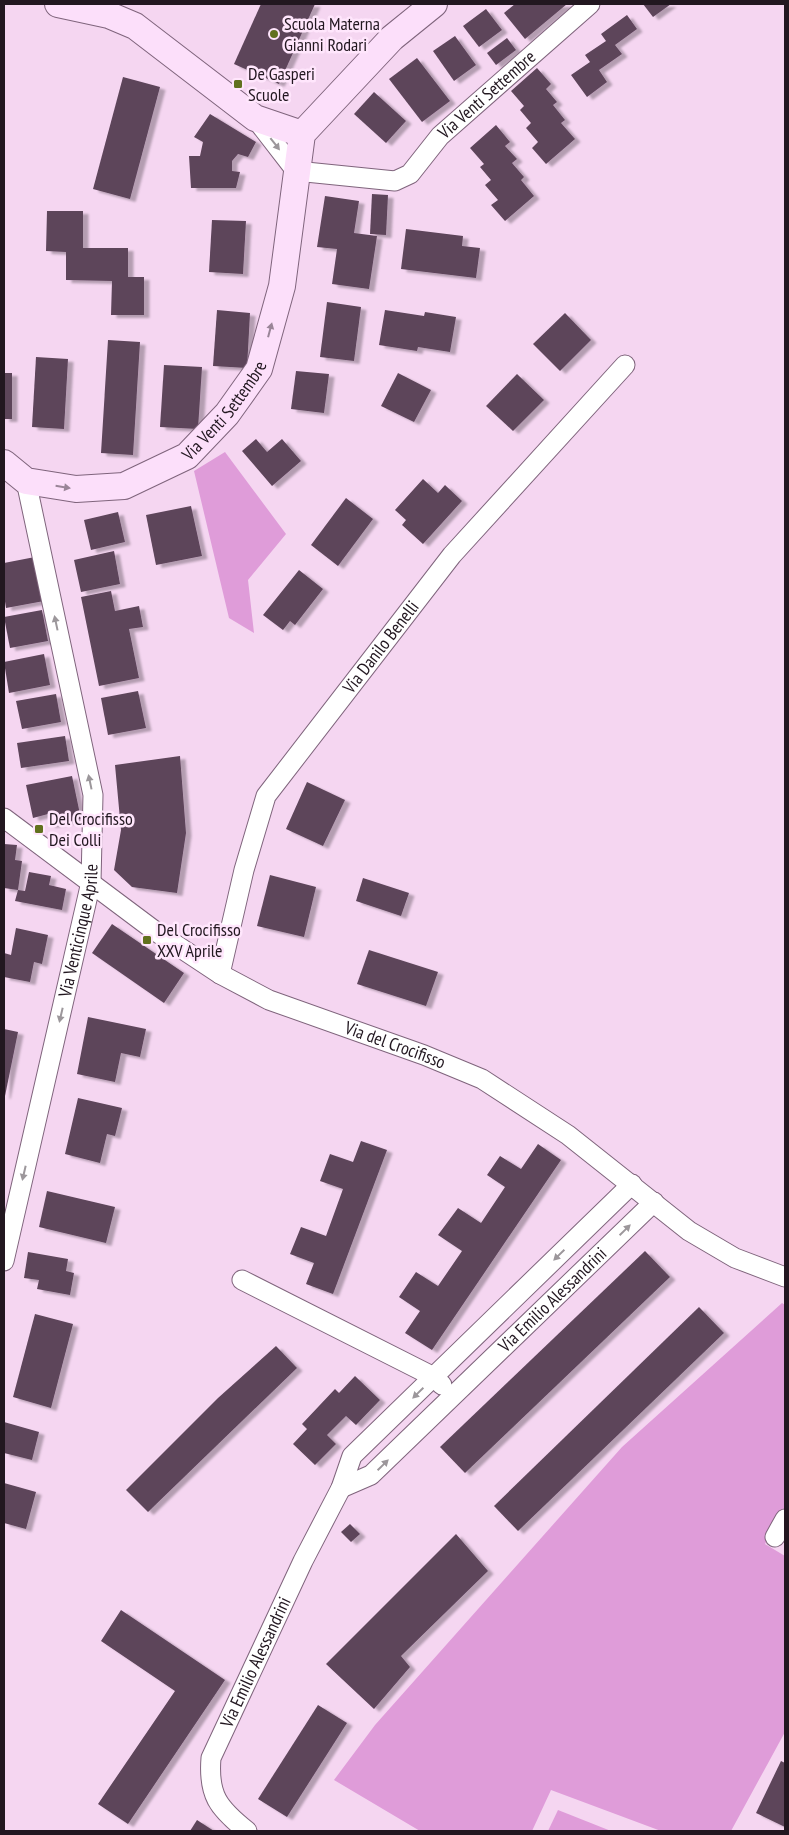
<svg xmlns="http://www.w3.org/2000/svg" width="789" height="1835" font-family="'PT Sans Narrow',sans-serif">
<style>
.green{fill:#df9cd9}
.building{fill:#5d445a;filter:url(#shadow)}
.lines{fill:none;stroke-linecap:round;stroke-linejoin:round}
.minor-casing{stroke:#7f647c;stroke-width:21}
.secondary-casing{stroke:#7f647c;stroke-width:28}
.minor{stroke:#fff;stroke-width:19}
.secondary{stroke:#fcdffa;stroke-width:26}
.oneway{fill:#9c979b}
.oneway2{fill:#9a8598}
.poi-dot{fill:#61711e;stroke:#ffe6fc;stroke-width:2}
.labels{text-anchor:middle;stroke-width:5;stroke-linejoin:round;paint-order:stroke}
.poi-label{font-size:18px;fill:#221720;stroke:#ffe6fc;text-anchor:start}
.street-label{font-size:18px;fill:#221720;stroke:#ffe6fc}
</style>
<defs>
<filter id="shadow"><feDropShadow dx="5.5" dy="3" stdDeviation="1" flood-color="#0004"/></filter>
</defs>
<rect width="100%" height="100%" fill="#f5d6f1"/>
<g class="green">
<polygon points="225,452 286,534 248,580 254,633 229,618 194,471"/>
<polygon points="782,1303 785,1305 785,1508 765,1544 785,1556 785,1732 731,1831 661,1831 551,1790 532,1831 420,1831 334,1780 375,1725 622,1447"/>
<polygon points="558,1810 611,1831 548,1831"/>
</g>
<g class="building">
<polygon points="261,4 315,4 279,84 234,64"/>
<polygon points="515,4 567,4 525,39 504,13"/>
<polygon points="643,4 671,4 653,17"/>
<polygon points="486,9 502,30 479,47 463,26"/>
<polygon points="627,15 637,29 615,45 622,54 599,70 607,82 587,97 571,75 590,62 585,55 606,41 601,34"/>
<polygon points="455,36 476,65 454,81 433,51"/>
<polygon points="507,38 516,50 496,65 487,53"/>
<polygon points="417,58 450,101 422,122 389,79"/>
<polygon points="537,68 551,84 546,89 557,102 553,105 565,120 561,123 575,139 546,164 532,148 538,142 526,128 531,123 520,110 524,106 511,91"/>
<polygon points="123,77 160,87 130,199 93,189"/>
<polygon points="374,92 406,121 386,143 354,114"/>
<polygon points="210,114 256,142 248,157 238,154 232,161 232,171 240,172 236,188 191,188 189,156 200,156 203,142 194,137"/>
<polygon points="496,125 510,142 505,146 517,159 512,163 524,177 521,180 534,196 505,221 491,205 498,200 485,185 491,180 480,167 484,164 470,148"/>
<polygon points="372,194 388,195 386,235 370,234"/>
<polygon points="325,196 359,201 354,233 377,236 369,289 332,284 337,249 317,247"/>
<polygon points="47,211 83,211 83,248 128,248 128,277 144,277 144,315 111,315 112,281 66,280 66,252 46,251"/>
<polygon points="212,220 246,221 243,274 209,272"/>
<polygon points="406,229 463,236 462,246 480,248 476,278 401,269"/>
<polygon points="327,302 361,307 354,361 320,357"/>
<polygon points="217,310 250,313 247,368 213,366"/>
<polygon points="385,310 424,316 425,312 456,317 450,352 418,347 417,351 379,345"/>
<polygon points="565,313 591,340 560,371 533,344"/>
<polygon points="108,340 140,342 133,455 101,453"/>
<polygon points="36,357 68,359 64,429 32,427"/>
<polygon points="164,365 202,367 198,429 160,427"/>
<polygon points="296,371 329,374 324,413 291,409"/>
<rect x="4" y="373" width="8" height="46"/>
<polygon points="398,373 431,390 414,422 381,406"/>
<polygon points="517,374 544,400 513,431 486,406"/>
<polygon points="256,439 267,452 282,439 301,461 272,486 242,451"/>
<polygon points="423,479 438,493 445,485 462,501 423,544 402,525 406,520 395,510"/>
<polygon points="346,498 373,519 338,566 311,545"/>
<polygon points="191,506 202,556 156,565 146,515"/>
<polygon points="118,512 125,542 91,550 84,520"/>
<polygon points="114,551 120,584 81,592 74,560"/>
<polygon points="35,557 44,601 6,608 4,595 4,563"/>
<polygon points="299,570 323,589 295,625 290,621 283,630 263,615"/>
<polygon points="111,591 115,611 139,606 143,627 129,629 139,678 99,686 81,597"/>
<polygon points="42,610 48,641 10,648 4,617"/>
<polygon points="44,654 50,685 9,693 4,662"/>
<polygon points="138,691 146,728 108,735 101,698"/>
<polygon points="56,694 61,722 22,729 16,701"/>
<polygon points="65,736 69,761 21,768 17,743"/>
<polygon points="180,756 186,833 177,893 132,887 114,870 121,830 115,765"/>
<polygon points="72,776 81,819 50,825 48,814 33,818 26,785"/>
<polygon points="307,782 345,800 323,846 286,829"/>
<polygon points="4,844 17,845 15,860 22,861 18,890 25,891 29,872 51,876 49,885 66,889 62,910 15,901 18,890 4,888"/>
<polygon points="270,875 316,887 304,937 257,926"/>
<polygon points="363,878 409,893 401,916 356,901"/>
<polygon points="112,924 184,973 164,1003 92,953"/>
<polygon points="16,928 48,935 42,964 34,962 30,982 4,977 4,953 11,955"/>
<polygon points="369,950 438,972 426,1006 357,984"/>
<polygon points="88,1017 146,1029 140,1057 121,1053 115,1082 77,1074"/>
<polygon points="4,1029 18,1032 5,1096 4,1096"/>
<polygon points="78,1098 122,1108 115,1136 107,1134 100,1163 65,1154"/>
<polygon points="361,1141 387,1150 333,1294 306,1284 314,1263 290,1254 301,1227 326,1236 343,1189 320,1181 330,1154 353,1162"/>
<polygon points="538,1144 561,1160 432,1350 405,1333 420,1311 399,1297 416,1272 438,1286 462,1251 438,1235 458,1208 481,1223 505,1187 487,1175 500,1156 521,1169"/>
<polygon points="47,1191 115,1207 106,1243 39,1227"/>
<polygon points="645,1251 670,1277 465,1473 440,1447"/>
<polygon points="28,1252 68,1259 66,1271 74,1273 70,1295 37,1289 39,1280 24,1278"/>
<polygon points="699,1307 724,1333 518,1531 494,1506"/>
<polygon points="35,1314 73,1324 51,1408 13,1397"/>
<polygon points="276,1346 297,1368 148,1512 126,1490 218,1398"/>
<polygon points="355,1376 380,1400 356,1425 346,1416 327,1435 336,1444 315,1465 293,1444 307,1429 302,1424 335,1389 339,1393"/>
<polygon points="4,1422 39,1432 32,1460 4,1453"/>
<polygon points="4,1483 36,1492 26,1529 4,1523"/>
<polygon points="350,1524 360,1534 351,1542 341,1532"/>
<polygon points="456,1534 488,1571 401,1656 410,1667 374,1709 326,1664"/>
<polygon points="121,1610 225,1680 128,1824 98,1804 175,1691 101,1641"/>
<polygon points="318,1705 347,1723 287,1817 258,1799"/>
<polygon points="781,1761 785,1763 785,1827 756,1813"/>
<polygon points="197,1820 214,1831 190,1831"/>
</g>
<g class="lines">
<g class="minor-casing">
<g id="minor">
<path id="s1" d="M255 118 296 171 395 181 410 174 440 136 590 4"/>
<path id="s2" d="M4 818 155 931 220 974 269 1000 424 1055 482 1079 568 1135 689 1231 735 1258 785 1277"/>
<path id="s3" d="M220 974 244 870 266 796 452 555 625 365"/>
<path id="s4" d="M4 1261 91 882 93 795 26 481"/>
<polyline points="242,1280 434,1377 442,1385"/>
<path id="s5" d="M341 1488 371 1475 654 1202"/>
<polyline points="775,1537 785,1519"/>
<path id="s6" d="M247 1831C218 1808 208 1795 211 1758L303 1561 341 1488 352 1456 632 1184"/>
</g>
</g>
<g class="secondary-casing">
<g id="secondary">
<polyline points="58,4 109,15 135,26 255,118 302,134"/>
<path id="s7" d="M4 463 26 481 76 489 124 486 187 456 227 414 259 369 282 286 302 134 392 38 434 4"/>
</g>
</g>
<use href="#minor" class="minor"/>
<use href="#secondary" class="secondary"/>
</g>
<defs><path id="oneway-solid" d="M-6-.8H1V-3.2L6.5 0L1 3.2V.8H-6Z" transform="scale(1.25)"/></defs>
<g class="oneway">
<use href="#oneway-solid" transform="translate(275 144) rotate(52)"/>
<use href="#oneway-solid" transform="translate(56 623) rotate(-102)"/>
<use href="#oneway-solid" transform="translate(90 782) rotate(-102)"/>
<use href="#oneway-solid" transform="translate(61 1015) rotate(103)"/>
<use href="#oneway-solid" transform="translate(24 1173) rotate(103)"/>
<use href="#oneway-solid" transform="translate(625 1230) rotate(-44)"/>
<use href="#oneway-solid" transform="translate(559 1255) rotate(136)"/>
<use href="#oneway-solid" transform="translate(418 1393) rotate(136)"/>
<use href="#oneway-solid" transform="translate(383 1465) rotate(-44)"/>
</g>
<g class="oneway2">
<use href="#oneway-solid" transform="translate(270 330) rotate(-75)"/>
<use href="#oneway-solid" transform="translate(63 487) rotate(9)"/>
</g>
<g class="poi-dot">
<circle cx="274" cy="34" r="5"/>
<rect x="233" y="79" width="10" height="10" rx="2.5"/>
<rect x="34" y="824" width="10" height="10" rx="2.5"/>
<rect x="142" y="935" width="10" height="10" rx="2.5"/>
</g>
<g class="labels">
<g class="poi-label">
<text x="284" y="30">Scuola Materna<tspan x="284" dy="21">Gianni Rodari</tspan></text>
<text x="248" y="80">De Gasperi<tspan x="248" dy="21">Scuole</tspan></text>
<text x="49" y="825">Del Crocifisso<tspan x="49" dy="21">Dei Colli</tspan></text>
<text x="157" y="936">Del Crocifisso<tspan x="157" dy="21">XXV Aprile</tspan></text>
</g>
<g class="street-label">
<text dy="6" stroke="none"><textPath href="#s1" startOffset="294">Via Venti Settembre</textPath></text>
<text dy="6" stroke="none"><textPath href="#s7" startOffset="256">Via Venti Settembre</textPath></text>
<text dy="6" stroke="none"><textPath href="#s3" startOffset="372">Via Danilo Benelli</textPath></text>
<text dy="6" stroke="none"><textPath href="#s4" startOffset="339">Via Venticinque Aprile</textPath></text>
<text dy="6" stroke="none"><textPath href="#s2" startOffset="456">Via del Crocifisso</textPath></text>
<text dy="6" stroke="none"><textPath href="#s5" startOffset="285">Via Emilio Alessandrini</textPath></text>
<text dy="6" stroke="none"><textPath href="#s6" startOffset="192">Via Emilio Alessandrini</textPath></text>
</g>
</g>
<rect width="789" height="1835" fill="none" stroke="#221720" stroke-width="10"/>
</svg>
